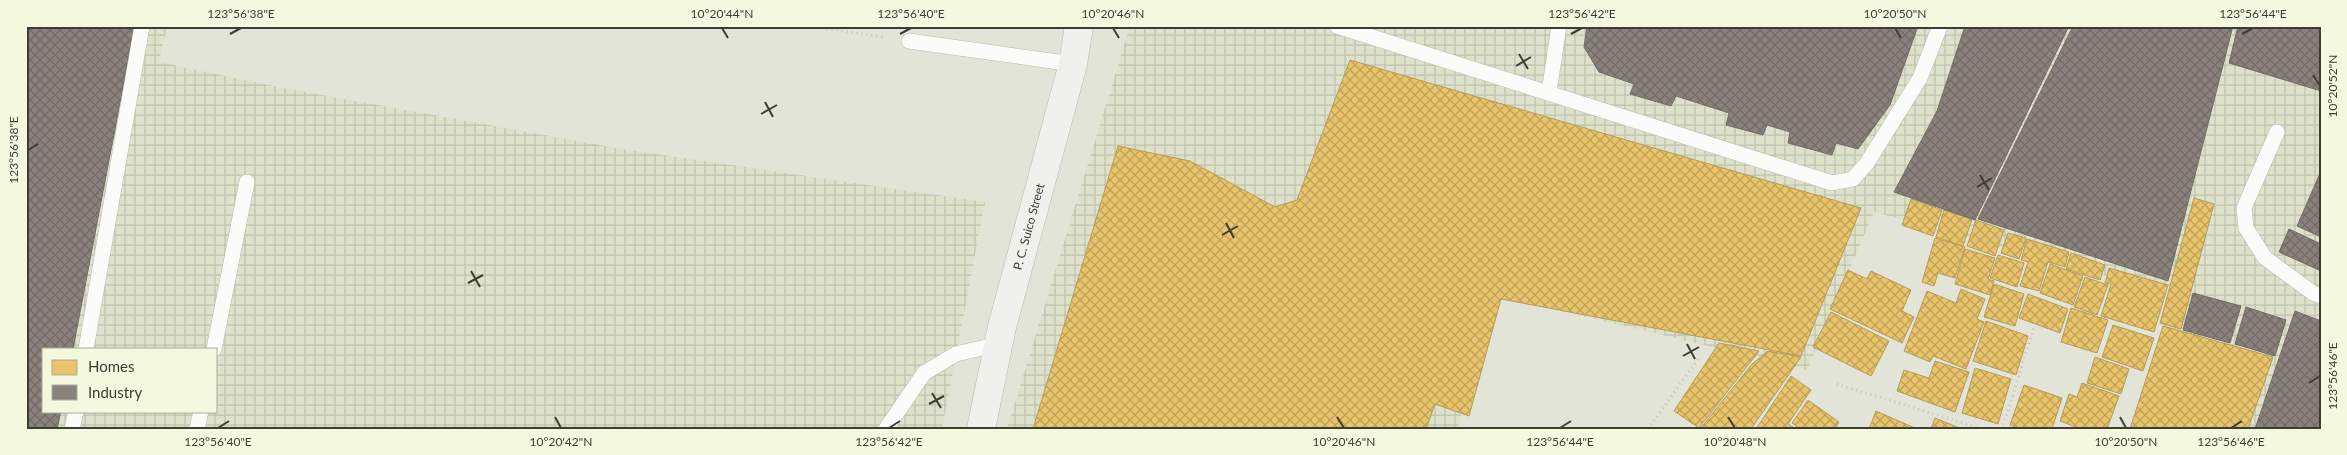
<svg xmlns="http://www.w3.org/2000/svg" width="2347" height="455" font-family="Lato,sans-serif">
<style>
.industrial{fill:url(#industrial-grid);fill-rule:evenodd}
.homes{fill:url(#homes-cross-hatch);stroke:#b59c5a}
.industry{fill:url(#industry-cross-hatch);stroke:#736d66}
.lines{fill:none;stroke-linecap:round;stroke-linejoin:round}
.lane-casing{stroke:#b9bbb0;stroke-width:16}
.secondary-casing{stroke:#b9bbb0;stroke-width:29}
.path{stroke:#c3c4c0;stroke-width:3;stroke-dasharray:1 4;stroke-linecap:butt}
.lane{stroke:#fbfbf9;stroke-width:15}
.secondary{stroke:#f0f1ec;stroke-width:28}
.ticks{fill:none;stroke:#3c3e34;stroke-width:2}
.labels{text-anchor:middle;stroke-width:5;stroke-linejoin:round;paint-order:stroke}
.street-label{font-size:12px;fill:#3c3e34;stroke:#f3f8df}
.neatline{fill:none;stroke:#3c3e34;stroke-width:2}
.ticks-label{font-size:12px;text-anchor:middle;fill:#3c3e34}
</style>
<defs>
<pattern id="industrial-grid" width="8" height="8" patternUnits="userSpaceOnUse" patternTransform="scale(1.25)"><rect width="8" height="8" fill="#dee2cb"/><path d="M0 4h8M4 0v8" fill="none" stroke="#bfc3af"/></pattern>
<pattern id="homes-cross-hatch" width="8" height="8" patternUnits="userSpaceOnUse" patternTransform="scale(1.25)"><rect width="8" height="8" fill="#e9c46a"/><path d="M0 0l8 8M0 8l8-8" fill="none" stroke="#bea158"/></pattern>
<pattern id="industry-cross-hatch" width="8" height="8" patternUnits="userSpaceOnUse" patternTransform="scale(1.25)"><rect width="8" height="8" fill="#8a817c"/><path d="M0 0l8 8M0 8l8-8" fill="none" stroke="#726b66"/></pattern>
</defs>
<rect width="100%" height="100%" fill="#e2e4d8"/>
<g class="industrial">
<path d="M26 26H167L159 62 278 87 622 149 985 202 942 429H26ZM44 349H216V411H44Z"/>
<polygon points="1130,26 2321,26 2321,429 2137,429 2172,294 1874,212 1807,370 1489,293 1458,429 1007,429"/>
</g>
<g class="homes">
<polygon points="1350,60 1861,208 1801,356 1501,299 1469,416 1435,404 1426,429 1033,429 1118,146 1190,161 1275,207 1297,200"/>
<polygon points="2194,198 2214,204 2181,329 2160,323"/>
<polygon points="1911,199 1942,210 1933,236 1902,225"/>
<polygon points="1944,210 1972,219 1963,246 1936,237"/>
<polygon points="1976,220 2004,230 1995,256 1967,246"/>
<polygon points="2008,233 2026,238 2019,259 2001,253"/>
<polygon points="1935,238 1965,247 1955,278 1938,273 1934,286 1922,282"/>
<polygon points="2027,239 2069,252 2065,267 2048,262 2039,291 2020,286 2028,262 2021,260"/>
<polygon points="1965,249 1995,258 1988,279 1994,281 1990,295 1955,284"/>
<polygon points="2071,253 2105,265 2100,280 2066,269"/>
<polygon points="1998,255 2024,263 2017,287 1990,278"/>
<polygon points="2050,264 2083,276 2073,305 2040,293"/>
<polygon points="2109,268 2168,285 2154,332 2101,316 2111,284 2105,283"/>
<polygon points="1848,270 1867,279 1871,271 1911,290 1902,311 1914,317 1902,343 1830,309"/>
<polygon points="2085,277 2108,285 2097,315 2074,307"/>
<polygon points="1994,284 2024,294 2015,326 1984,317"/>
<polygon points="1961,289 1985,299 1977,319 1984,322 1966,369 1933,356 1930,362 1904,351 1927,291 1956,303"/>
<polygon points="2028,294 2068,309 2060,333 2019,318"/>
<polygon points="2071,308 2108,320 2097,353 2061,342"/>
<polygon points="1831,312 1889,341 1871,376 1813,347"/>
<polygon points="1986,321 2028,336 2016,375 1973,361"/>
<polygon points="2113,325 2154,338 2143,371 2102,357"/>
<polygon points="2163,326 2273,357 2248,429 2130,429"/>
<polygon points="1719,343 1759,351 1699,428 1674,411"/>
<polygon points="1768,351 1801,357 1751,429 1700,429 1752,364"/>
<polygon points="2095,357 2129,369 2121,394 2087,383"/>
<polygon points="1935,361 1969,372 1955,412 1897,391 1904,370 1929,378"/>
<polygon points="1975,368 2011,379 1998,424 1962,413"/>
<polygon points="1791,376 1811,390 1788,424 1796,429 1756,429"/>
<polygon points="2082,383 2119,396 2107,429 2081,429 2060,421 2069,394 2077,397"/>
<polygon points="2024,385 2062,398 2052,429 2021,429 2010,425"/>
<polygon points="1808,400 1839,422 1835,429 1800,429 1792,423"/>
<polygon points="1876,411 1917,429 1869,429"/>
<polygon points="1935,418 1962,429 1931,429"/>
</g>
<g class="industry">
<polygon points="26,26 117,26 134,29 73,349 44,349 44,411 61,411 57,429 26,429"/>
<polygon points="1587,26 1918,26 1890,105 1858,149 1836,143 1832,155 1788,143 1790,132 1767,125 1763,135 1726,125 1729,113 1676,96 1671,106 1630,94 1634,84 1599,72 1584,47"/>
<polygon points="1965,26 2069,26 1975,220 1894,192 1937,111"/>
<polygon points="2073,26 2233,26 2168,281 1978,219"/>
<polygon points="2238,26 2321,26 2321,91 2229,63"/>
<polygon points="2321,171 2321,237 2297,226"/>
<polygon points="2289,229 2321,244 2321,271 2279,252"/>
<polygon points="2193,293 2241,306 2230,343 2183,330"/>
<polygon points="2246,307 2286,320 2275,356 2235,344"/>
<polygon points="2295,311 2321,321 2321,429 2255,429"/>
</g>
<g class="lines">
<g class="lane-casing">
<g id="lane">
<polyline points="1337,26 1832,183 1853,179 1867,163 1920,78 1940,26"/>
<polyline points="909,41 1073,64"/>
<polyline points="1549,92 1559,26"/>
<polyline points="2277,132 2244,208 2246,228 2265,258 2313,293 2321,296"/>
<polyline points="86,349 142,26"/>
<polyline points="214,349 247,182"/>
<polyline points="72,429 76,411"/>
<polyline points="197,429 201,411"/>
<polyline points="886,429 924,373 956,354 999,344"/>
</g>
</g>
<g class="secondary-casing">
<g id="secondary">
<path id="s1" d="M981 429 1002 327 1073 64 1079 26"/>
</g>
</g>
<g class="path">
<polyline points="807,26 884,37"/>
<polyline points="1837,384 1982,429"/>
<polyline points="1648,429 1699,358"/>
<polyline points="2000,429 2007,414 2034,327"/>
</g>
<use href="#lane" class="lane"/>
<use href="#secondary" class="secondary"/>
</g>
<path class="ticks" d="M722 28 728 38M1113 28 1119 38M1895 28 1901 38M230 34 241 28M900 34 911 28M1571 34 1582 28M2242 34 2253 28M1519 54 1528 69M1516 66 1531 57M2313 75 2320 86M765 102 773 117M761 114 777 105M28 150 38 144M1980 175 1989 190M1977 187 1992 178M1226 223 1234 238M1222 235 1238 226M471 271 480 287M468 283 483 275M1687 344 1695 359M1683 356 1699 347M2309 383 2320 376M932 393 941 408M929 404 944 396M555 417 561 428M1337 417 1344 428M1728 417 1735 428M2120 417 2126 428M218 428 229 421M889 428 900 421M1560 428 1571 421M2231 428 2242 421"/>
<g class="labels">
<g class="street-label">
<text dy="4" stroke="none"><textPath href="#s1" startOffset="208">P. C. Suico Street</textPath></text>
</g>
</g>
<rect width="2347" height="455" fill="none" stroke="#f3f8df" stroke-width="55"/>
<rect x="42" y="348" width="175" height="65" fill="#f3f8df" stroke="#aaae9b"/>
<rect x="52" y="360" width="25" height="15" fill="#e9c46a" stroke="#aaae9b"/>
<text x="88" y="372" font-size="15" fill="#3c3e34">Homes</text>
<rect x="52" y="385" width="25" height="15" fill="#8a817c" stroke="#aaae9b"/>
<text x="88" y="398" font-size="15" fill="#3c3e34">Industry</text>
<rect x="28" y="28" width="2292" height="400" class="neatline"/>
<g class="ticks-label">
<text x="241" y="18">123°56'38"E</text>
<text x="722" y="18">10°20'44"N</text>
<text x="911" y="18">123°56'40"E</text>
<text x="1113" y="18">10°20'46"N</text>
<text x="1582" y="18">123°56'42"E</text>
<text x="1895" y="18">10°20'50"N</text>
<text x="2253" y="18">123°56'44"E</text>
<text transform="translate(2333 86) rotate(-90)" y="4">10°20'52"N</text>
<text transform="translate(14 150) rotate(-90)" y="4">123°56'38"E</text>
<text transform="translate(2333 376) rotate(-90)" y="4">123°56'46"E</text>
<text x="218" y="446">123°56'40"E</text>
<text x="561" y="446">10°20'42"N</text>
<text x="889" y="446">123°56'42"E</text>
<text x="1344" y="446">10°20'46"N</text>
<text x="1560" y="446">123°56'44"E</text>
<text x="1735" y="446">10°20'48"N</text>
<text x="2126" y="446">10°20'50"N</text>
<text x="2231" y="446">123°56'46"E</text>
</g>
</svg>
